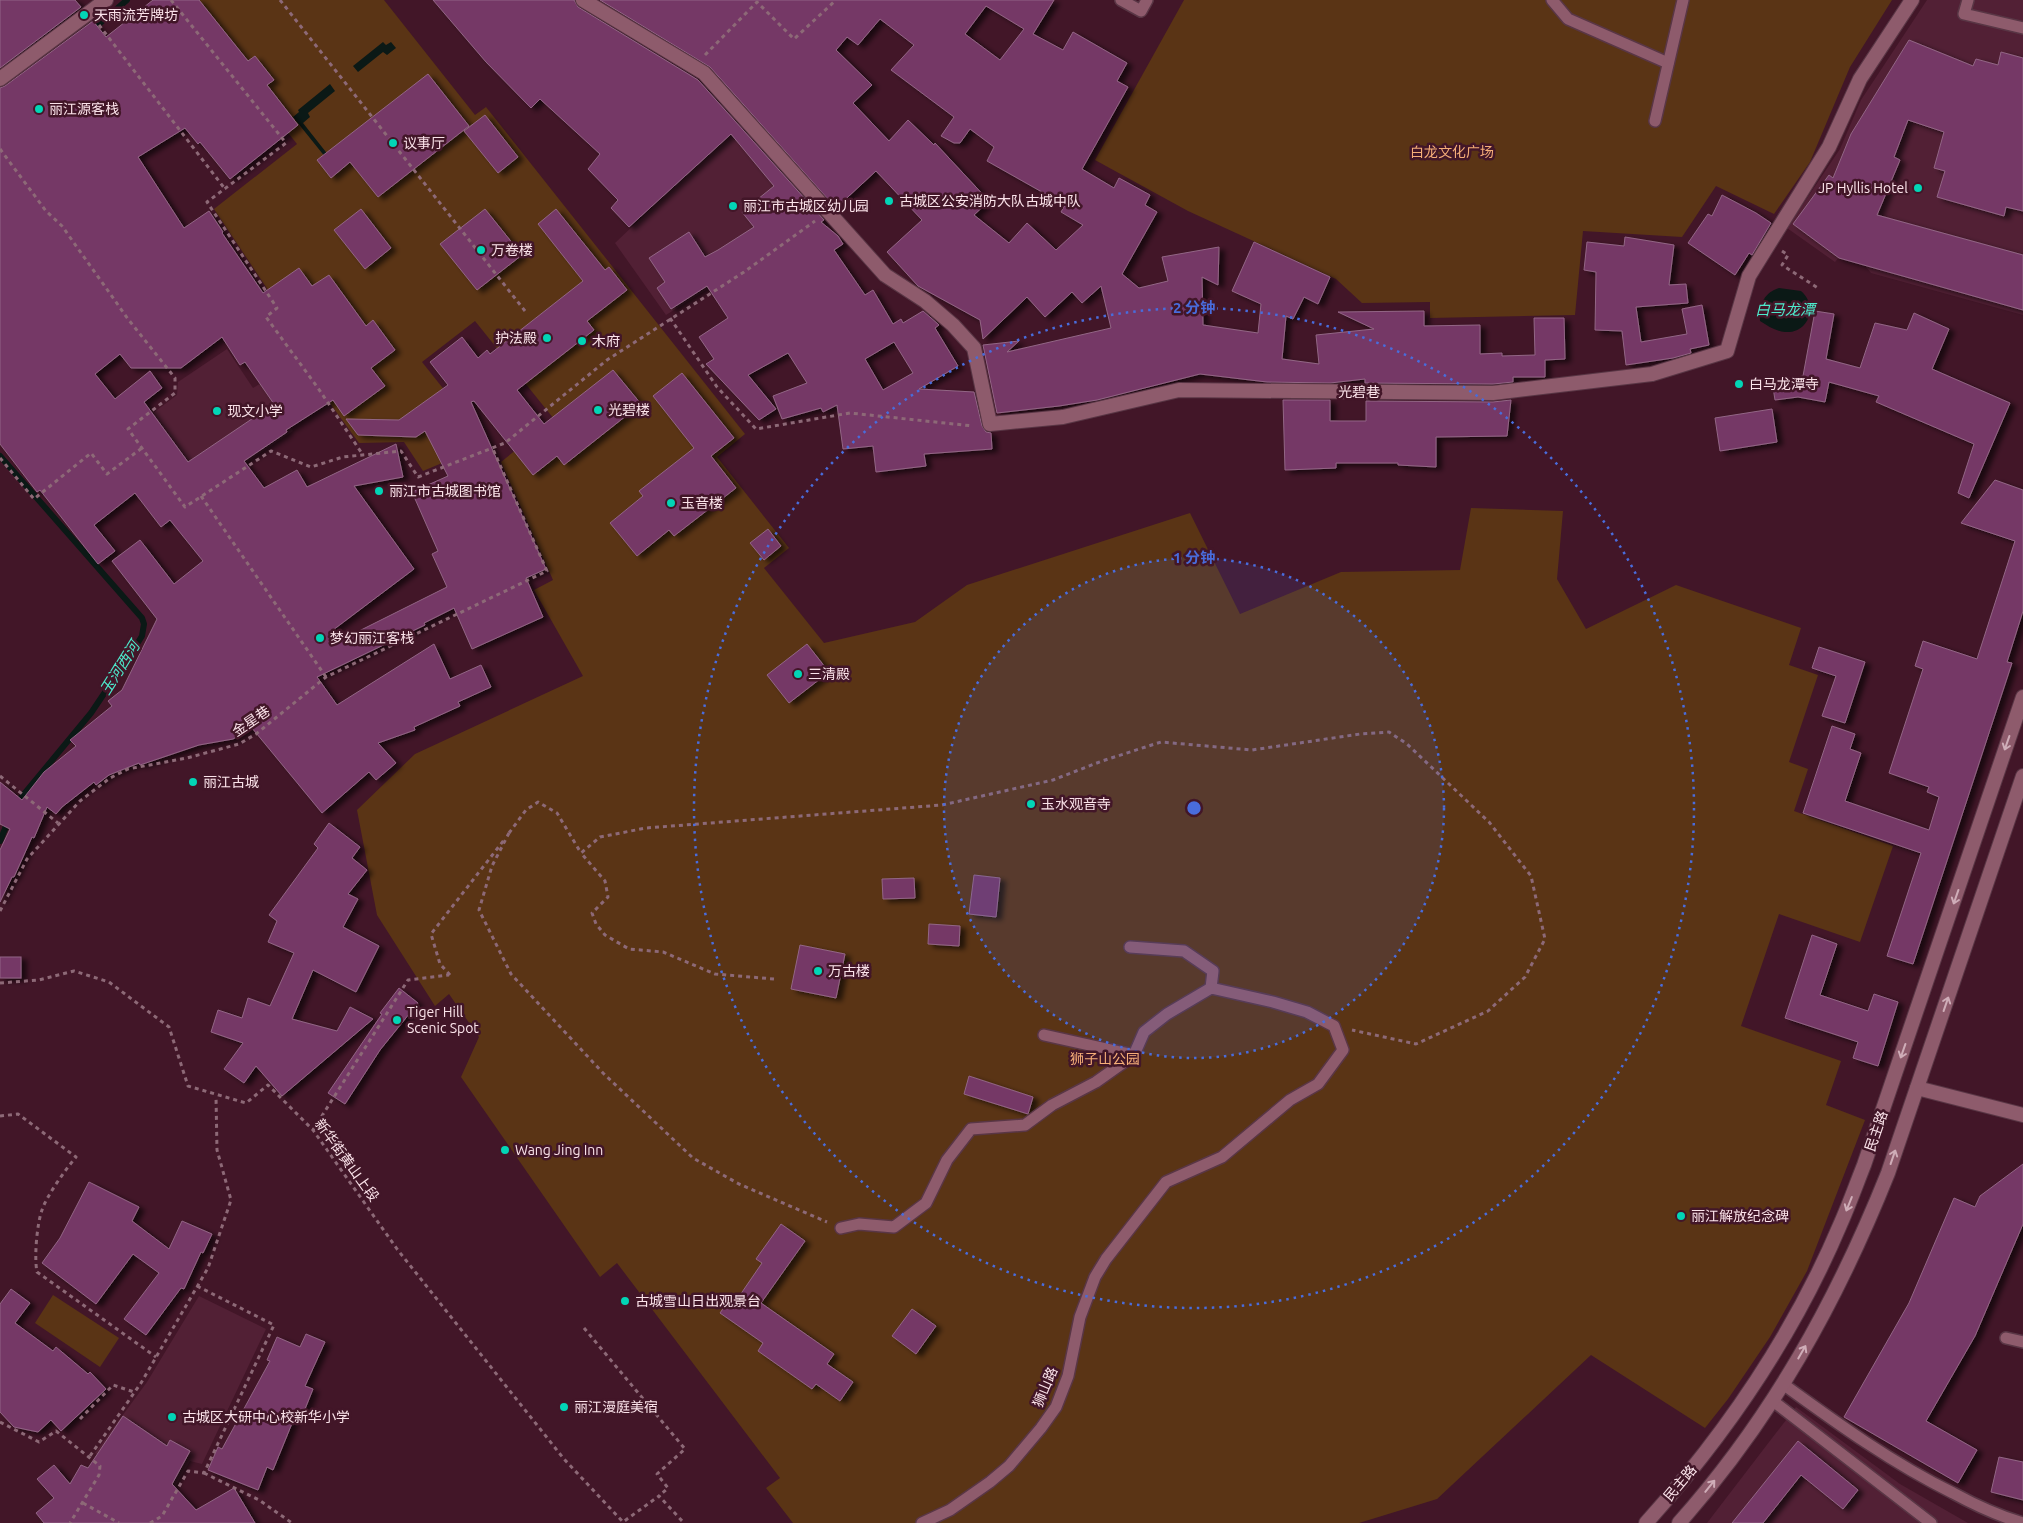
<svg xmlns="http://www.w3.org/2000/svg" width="2023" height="1523" font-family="Ubuntu,'Noto Sans SC',sans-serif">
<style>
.built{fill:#522035}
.green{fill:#5a3415}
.water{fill:#0b1916}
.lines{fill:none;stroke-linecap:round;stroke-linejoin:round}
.stream{stroke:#0b1916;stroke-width:6}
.building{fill:#753766;stroke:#926685;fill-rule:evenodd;filter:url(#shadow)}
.service-casing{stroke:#593645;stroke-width:14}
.pedestrian-casing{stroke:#593645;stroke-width:16}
.minor-casing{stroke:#593645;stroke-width:16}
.secondary-casing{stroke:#593645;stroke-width:16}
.path{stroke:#8d6977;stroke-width:3;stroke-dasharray:4 4;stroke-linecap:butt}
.service{stroke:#8e5b6c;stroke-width:11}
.pedestrian{stroke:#8e5b6c;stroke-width:14}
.minor{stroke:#8e5b6c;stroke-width:14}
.secondary{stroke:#8e5b6c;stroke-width:14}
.oneway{stroke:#cfadb8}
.ring{fill:none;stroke:#496cdc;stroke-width:2.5;stroke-dasharray:2.5 5}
.poi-dot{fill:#02d5b6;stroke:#421628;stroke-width:2}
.labels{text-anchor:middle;stroke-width:5;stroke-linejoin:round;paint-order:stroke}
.poi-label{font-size:14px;fill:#fbe3ea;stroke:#421628;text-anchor:start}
.park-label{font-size:14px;fill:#f6ae78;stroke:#421628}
.street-label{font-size:14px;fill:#fbe3ea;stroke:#421628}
.water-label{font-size:15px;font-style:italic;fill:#4deacc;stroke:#421628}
.centre{fill:#496cdc;stroke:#421628;stroke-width:2.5}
.ring-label{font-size:15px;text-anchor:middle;font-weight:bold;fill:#496cdc;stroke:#421628;stroke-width:5;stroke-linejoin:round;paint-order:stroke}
</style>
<defs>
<filter id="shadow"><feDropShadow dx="5.5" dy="3" stdDeviation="2.5" flood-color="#0009"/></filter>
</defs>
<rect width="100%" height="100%" fill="#421628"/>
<g class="built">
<polygon points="1927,0 2023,0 2023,315 1871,273 1859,258 1846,249 1835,262 1787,228 1840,149 1861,100"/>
<polygon points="722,101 818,212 770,250 666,315 615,243 660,200 681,137"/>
<polygon points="227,349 253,388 261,383 293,431 186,503 133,428 177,395 178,382"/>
<polygon points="199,1296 266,1329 202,1464 190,1461 160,1513 105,1459 95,1453 147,1382"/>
<polygon points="1796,1407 1900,1484 1968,1523 1707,1523"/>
</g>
<g class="green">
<polygon points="196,0 384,0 475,115 486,107 745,434 717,457 789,548 764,568 824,643 915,622 967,585 1190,513 1240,614 1341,572 1460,570 1471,508 1563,511 1557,579 1586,629 1676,585 1801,628 1789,665 1818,675 1789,762 1808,769 1794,811 1893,846 1860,942 1779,914 1741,1026 1841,1061 1826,1105 1865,1120 1807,1271 1770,1337 1728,1399 1705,1428 1591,1355 1437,1499 1359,1523 793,1523 766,1488 780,1478 617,1263 600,1277 461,1077 479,1037 449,994 435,1006 377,915 357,810 415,754 583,676 534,590 553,580 501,462 554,419 475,321 422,362 485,441 473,450 423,471 404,442 359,443 267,317 280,308 214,209 297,144 257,94"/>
<polygon points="1184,0 1892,0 1850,67 1810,162 1774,214 1716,186 1682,237 1583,231 1575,315 1430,318 1430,302 1362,303 1336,279 1188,211 1095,160"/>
<polygon points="53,1295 119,1338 100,1367 35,1323"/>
</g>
<g class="water">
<polygon points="383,42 386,45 391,42 396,48 387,55 383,52 358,72 353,66"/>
<polygon points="330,84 335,91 308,113 310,117 303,123 333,161 330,163 293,117 299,112 298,110"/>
<path d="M1779 288 1801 291C1819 306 1808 334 1785 332 1775 331 1768 326 1760 321 1759 306 1763 293 1779 288Z"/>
</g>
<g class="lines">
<g class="stream">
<polyline points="92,30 127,0"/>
<polyline points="0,456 142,618 144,624 142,636 132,652 91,713 15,805"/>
<polyline points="0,841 9,819"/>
</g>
</g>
<g class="building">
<polygon points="0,0 75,0 81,7 0,68"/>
<path d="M153 0H199L248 61 255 56 274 80 267 85 298 125 230 179 200 142 198 144 185 128 138 157 184 228 209 211 223 232 222 233 263 293 299 268 312 286 329 275 366 326 373 320 395 350 371 368 385 386 344 416 333 400 286 430 287 432 244 461 264 488 297 470 307 487 396 444 403 477 354 486 414 569 329 633 335 643 447 587 432 554 438 551 412 492 448 476 425 431 416 437 358 435 346 419 399 420 448 385 430 362 462 337 478 358 487 350 490 354 583 281 538 224 556 209 605 270 609 267 627 290 587 321 594 330 517 390 544 424 613 370 641 404 564 465 557 456 533 475 474 401 471 402 546 569 526 578 543 617 472 649 454 608 424 623 425 625 317 677 337 705 434 644 450 679 481 665 491 687 458 702 460 706 414 727 415 730 378 743 396 763 376 780 369 772 322 813 252 728 233 739 199 745 140 765 139 763 109 775 96 785 94 782 62 807 56 814 47 807 34 838 32 837 14 877H12L0 902V850L10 829 0 824V782L22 800 44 772 76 746 70 740 112 706 108 701 122 690 157 619 112 561 140 540 174 584 203 561 170 520 161 527 135 493 94 525 115 551 98 564 40 490 37 492 0 444V88L5 86 93 21 106 37ZM222 337 240 365 245 362 274 404 188 462 144 402 162 388 150 371 115 399 95 374 120 354 131 368H181Z"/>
<path d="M433 0H574L578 7 698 80 824 220 821 222 838 236 843 244 834 250 865 295 873 290 893 324 901 319 903 323 923 311 938 324 939 325 935 328 958 366 919 389 974 392 982 426 986 432 991 433 992 449 924 454 926 466 876 472 873 446 843 449 837 405 823 412 821 408 782 419 773 396 807 383 788 353 748 375 776 409 759 420 706 364 714 359 699 337 728 318 707 286 671 309 657 288 665 282 649 258 689 232 705 257 718 250 754 227 742 212 774 186 731 134 629 227 611 208 618 200 588 169 600 154 540 99 531 108 486 62ZM894 342 913 373 883 390 865 359Z"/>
<path d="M600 0H1054L1033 34 1063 50 1073 32 1127 63 1117 81 1128 87 1082 169 1114 188 1119 178 1150 195 1145 205 1157 212 1122 274 1139 288 1168 281 1162 257 1219 247 1218 285 1202 277 1203 325 1258 333 1261 304 1232 291 1254 242 1330 277 1318 304 1304 297 1293 319 1286 316 1282 359 1319 364 1316 335 1374 329 1338 312 1424 311V326L1480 325V354L1502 353V356L1535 355 1534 318H1564L1565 359 1545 360V377H1513V382L1493 384 1365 383V379L1330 383 1267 382 1200 374 1097 400 1059 406 997 413 983 345 1019 341 1007 352 1111 328 1101 286 1082 303 1072 292 1045 317 1027 297 983 339 980 320 918 286 887 252 922 220 876 171 836 208 710 67ZM986 6 1024 29 1000 60 965 34ZM880 19 914 45 891 70 954 117 941 136 954 143H960L970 129 994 147 987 161 1065 205 1061 212 1083 225 1056 250 1027 223 1009 243 974 215 989 201 935 143 934 145 908 120 889 141 853 103 872 85 836 50 847 37 858 45Z"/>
<polygon points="1909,40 1973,66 1976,59 1998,65 2001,52 2023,58 2023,211 2006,207 2004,216 1937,197 1945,171 1934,168 1944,132 1908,120 1894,157 1900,160 1877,215 2023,255 2023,310 1839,258 1793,224 1829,175 1833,178 1851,134"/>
<polygon points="428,74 469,126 378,197 350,162 331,178 317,160"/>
<polygon points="485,115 518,157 498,173 464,131"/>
<polygon points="1722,195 1756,213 1771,223 1752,255 1749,253 1735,275 1688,243 1708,214 1712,216"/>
<polygon points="361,209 391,248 365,269 334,230"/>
<polygon points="485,209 522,255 477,290 440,244"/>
<polygon points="1625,237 1674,245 1669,285 1686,284 1688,303 1636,307 1641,342 1687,334 1682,309 1702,305 1709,345 1690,349 1691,353 1673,358 1626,365 1622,331 1595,330 1596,272 1584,270 1587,242 1624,246"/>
<polygon points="1815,311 1834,314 1826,359 1860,368 1875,323 1907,330 1914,313 1949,329 1932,369 2010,403 1969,498 1958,493 1974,444 1876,402 1879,396 1829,382 1825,402 1798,397 1775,400 1772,381 1803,376"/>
<polygon points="682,373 734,438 711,456 736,488 674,536 669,530 637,556 610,523 643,496 639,491 694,448 653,396"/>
<polygon points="1283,400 1330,400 1330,421 1366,421 1366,401 1493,402 1511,400 1507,436 1436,437 1436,467 1398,465 1398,463 1336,463 1336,468 1285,470"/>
<polygon points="1772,409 1777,442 1720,451 1715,418"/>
<polygon points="1995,480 2023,490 2023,611 2007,662 2012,663 1913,964 1887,956 1921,853 1803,813 1832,726 1855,734 1850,749 1861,753 1845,801 1929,830 1939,797 1927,792 1929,787 1889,773 1923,669 1915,666 1923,641 1977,659 2015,541 1961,523"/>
<polygon points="768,529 781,546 764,560 750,543"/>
<polygon points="807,644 829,672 789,703 767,675"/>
<polygon points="1819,647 1865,662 1845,723 1822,716 1836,676 1812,668"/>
<polygon points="329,823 360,847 352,858 367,870 348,894 358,899 343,927 379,946 356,992 313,970 292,1019 337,1031 350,1007 373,1019 282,1096 256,1066 244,1083 224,1069 243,1043 211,1032 218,1010 242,1018 248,998 270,1006 294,953 268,942 277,921 269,915 318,848 314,844"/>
<polygon points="974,875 1000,878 996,917 969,914"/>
<polygon points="914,878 915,898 883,899 882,879"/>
<polygon points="929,924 960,926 959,946 928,944"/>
<polygon points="1812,935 1837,944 1820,995 1868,1011 1874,994 1898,1002 1878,1066 1853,1058 1858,1042 1785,1018"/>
<polygon points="800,945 845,954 836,998 791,989"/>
<rect x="0" y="957" width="21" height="21"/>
<polygon points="399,988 418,1003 380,1050 345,1104 328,1093 382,1014 380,1013"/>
<polygon points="969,1076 1033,1097 1028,1114 964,1094"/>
<polygon points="2023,1164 2023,1224 1975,1336 1926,1421 1977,1450 1958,1483 1844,1417 1909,1303 1954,1198 1975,1207 1980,1196"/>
<polygon points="89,1182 139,1207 132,1221 169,1249 182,1221 212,1234 203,1253 201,1252 184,1289 181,1288 146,1335 124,1319 159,1273 133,1254 96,1304 42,1263 60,1238"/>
<polygon points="781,1224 805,1241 761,1303 834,1354 827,1364 853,1382 840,1401 816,1384 812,1389 758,1351 763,1343 720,1313 733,1294 738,1298 762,1263 756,1259"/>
<polygon points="11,1289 30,1303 15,1323 53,1351 56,1347 88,1374 90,1372 106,1389 61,1431 51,1420 38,1432 14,1427 0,1412 0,1304"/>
<polygon points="912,1309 936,1326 916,1354 892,1336"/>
<polygon points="306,1334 325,1342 305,1386 313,1389 301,1419 295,1416 273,1470 267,1467 258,1490 208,1470 218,1447 222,1449 270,1361 267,1360 277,1337 300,1347"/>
<polygon points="123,1416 167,1446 170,1440 190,1451 172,1484 196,1510 234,1488 255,1523 44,1523 36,1513 54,1498 37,1479 54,1465 70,1484 81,1465 88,1468"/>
<polygon points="1798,1441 1858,1490 1843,1509 1801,1475 1763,1523 1732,1523"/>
<polygon points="1999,1457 2023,1462 2023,1500 1991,1492"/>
</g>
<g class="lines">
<g class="service-casing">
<g id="service">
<polyline points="1121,0 1141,11 1147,0"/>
<polyline points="1552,0 1568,19 1668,63"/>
<polyline points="1968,0 1964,14 2023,28"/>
<polyline points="1655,121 1683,0"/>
<polyline points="1130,947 1184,951 1213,971 1211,988"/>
<polyline points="841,1228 859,1224 894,1227 926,1203 947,1160 971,1129 1025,1125 1052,1105 1096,1082 1134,1055"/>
<polyline points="2006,1338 2023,1342"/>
<path d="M1783 1384C1838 1424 1892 1463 1953 1493 1975 1505 1999 1516 2023 1523"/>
<polyline points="1773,1401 1931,1523"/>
<polyline points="922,1523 950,1510 990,1482 1009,1466 1041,1428 1056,1407 1068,1376 1080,1317 1095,1277 1106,1259 1166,1182 1222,1157 1290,1100 1318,1084 1343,1050 1334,1026 1307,1012 1273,1002 1211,988 1167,1014 1144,1032 1134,1055 1044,1035"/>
</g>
</g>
<g class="pedestrian-casing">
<g id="pedestrian">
<polyline points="583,0 704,73 885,275 925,301 953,325 974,348 990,424 1063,417 1179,390 1493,393 1652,374 1727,351 1749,276 1829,147 1860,79 1912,0"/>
<polyline points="0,79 106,0"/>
</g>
</g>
<g class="minor-casing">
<polyline id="minor" points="1917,1088 2023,1115"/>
</g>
<g class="secondary-casing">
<g id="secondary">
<path d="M1646 1523C1725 1435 1794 1334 1840 1225 1849 1205 1856 1185 1864 1165L2023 697"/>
<path d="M1679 1523C1772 1418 1836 1303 1888 1173L2023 776"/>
</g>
</g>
<g class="path">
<polyline points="171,0 286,143 207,202 277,308 266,317 318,388 363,455"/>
<polyline points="280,0 525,311"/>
<polyline points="99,25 225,189"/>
<polyline points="705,55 757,2 794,39 836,0"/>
<polyline points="0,149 46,211 62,226 128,319 175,378 175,393 128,429 185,507 271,451 311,467 343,457 401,451 418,477 505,443 607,360 744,272 815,221"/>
<polyline points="1782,251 1788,255 1782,265 1818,288"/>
<polyline points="670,318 717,387 756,429 850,413 973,426"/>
<polyline points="0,458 34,499 91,453 107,474 142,448"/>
<polyline points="201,496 326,677"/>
<polyline points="0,776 58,823"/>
<polyline points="509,833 492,866 479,910 511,974 603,1073 693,1158 739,1184 827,1222"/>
<polyline points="509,833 526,810 538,802 557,813 581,853"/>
<polyline points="0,911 27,859 80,801 110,778 128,769 187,758 239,744 256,734 326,677 547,571 492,447"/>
<polyline points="450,975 440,964 431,934 504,840"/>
<polyline points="774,979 715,974 663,952 629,949 605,935 596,924 592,913 608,897 605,881 581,853 600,837 646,828 942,805 1053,780 1102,761 1161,742 1252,750 1360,734 1389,732 1407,744 1489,822 1531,876 1545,939 1525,977 1488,1011 1416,1044 1352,1030"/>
<polyline points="0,983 39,980 74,971 109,982 169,1027 188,1086 246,1103 268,1085 313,1130 397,1249 564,1459 623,1522 659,1496 684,1523"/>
<path d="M0 1116 18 1114 76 1157C66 1169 47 1195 42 1210 37 1224 34 1257 37 1272L156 1357"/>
<polyline points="313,1130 408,980 449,975"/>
<polyline points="584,1328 685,1449 657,1474 668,1488 659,1496"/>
<polyline points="80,1419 113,1385 134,1392"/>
<polyline points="0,1422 39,1442 56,1431 100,1466 99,1475 70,1523"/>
<polyline points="90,1456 141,1383 208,1268 231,1200 217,1150 216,1096"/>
<polyline points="204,1473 259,1500 292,1523"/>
<polyline points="83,1503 119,1523"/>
<polyline points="150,1523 162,1516 188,1471 204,1473 274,1325 197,1286"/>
</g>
<use href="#service" class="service"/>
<use href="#pedestrian" class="pedestrian"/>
<use href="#minor" class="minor"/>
<use href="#secondary" class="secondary"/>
</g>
<defs><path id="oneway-shaft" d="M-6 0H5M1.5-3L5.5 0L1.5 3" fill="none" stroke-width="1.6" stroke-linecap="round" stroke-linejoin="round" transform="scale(1.25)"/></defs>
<g class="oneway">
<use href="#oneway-shaft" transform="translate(2007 743) rotate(109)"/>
<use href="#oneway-shaft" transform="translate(1956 897) rotate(109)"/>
<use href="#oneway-shaft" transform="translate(1946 1004) rotate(-71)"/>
<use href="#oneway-shaft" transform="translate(1903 1051) rotate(109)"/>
<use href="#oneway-shaft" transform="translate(1893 1157) rotate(-71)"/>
<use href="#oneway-shaft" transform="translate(1849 1204) rotate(112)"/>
<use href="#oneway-shaft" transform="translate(1802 1352) rotate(-60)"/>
<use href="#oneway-shaft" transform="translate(1710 1486) rotate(-51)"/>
</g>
<circle cx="1194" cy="808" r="250" fill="#496cdc" fill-opacity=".12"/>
<g class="ring">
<circle cx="1194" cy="808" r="250"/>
<circle cx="1194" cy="808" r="500"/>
</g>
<g class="poi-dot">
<circle cx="84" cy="15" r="5"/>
<circle cx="39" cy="109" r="5"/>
<circle cx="393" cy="143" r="5"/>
<circle cx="1918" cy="188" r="5"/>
<circle cx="889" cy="201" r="5"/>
<circle cx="733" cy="206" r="5"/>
<circle cx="481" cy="250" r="5"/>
<circle cx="547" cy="338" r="5"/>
<circle cx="582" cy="341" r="5"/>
<circle cx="1739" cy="384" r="5"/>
<circle cx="598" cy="410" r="5"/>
<circle cx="217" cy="411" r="5"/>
<circle cx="379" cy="491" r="5"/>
<circle cx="671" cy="503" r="5"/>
<circle cx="320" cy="638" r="5"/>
<circle cx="798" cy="674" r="5"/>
<circle cx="193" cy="782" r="5"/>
<circle cx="1031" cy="804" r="5"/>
<circle cx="818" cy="971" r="5"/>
<circle cx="397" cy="1020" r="5"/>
<circle cx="505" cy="1150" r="5"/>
<circle cx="1681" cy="1216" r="5"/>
<circle cx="625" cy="1301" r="5"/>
<circle cx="564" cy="1407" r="5"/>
<circle cx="172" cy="1417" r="5"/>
</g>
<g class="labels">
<g class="poi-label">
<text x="94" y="20">天雨流芳牌坊</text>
<text x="49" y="114">丽江源客栈</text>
<text x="403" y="148">议事厅</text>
<text x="1908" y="193" text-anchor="end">JP Hyllis Hotel</text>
<text x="899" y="206">古城区公安消防大队古城中队</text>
<text x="743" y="211">丽江市古城区幼儿园</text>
<text x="491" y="255">万卷楼</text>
<text x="537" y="343" text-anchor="end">护法殿</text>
<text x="592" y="346">木府</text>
<text x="1749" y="389">白马龙潭寺</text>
<text x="608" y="415">光碧楼</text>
<text x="227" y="416">现文小学</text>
<text x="389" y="496">丽江市古城图书馆</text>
<text x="681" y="508">玉音楼</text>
<text x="330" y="643">梦幻丽江客栈</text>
<text x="808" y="679">三清殿</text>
<text x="203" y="787">丽江古城</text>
<text x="1041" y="809">玉水观音寺</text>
<text x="828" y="976">万古楼</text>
<text x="407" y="1017">Tiger Hill<tspan x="407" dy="16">Scenic Spot</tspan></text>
<text x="515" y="1155">Wang Jing Inn</text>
<text x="1691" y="1221">丽江解放纪念碑</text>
<text x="635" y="1306">古城雪山日出观景台</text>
<text x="574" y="1412">丽江漫庭美宿</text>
<text x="182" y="1422">古城区大研中心校新华小学</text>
</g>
<g class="park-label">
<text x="1452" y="157">白龙文化广场</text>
<text x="1105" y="1064">狮子山公园</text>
</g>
<g class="street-label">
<text x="1359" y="397">光碧巷</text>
<text transform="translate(251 721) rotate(-34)" y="5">金星巷</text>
<text transform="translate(1876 1131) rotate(-71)" y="5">民主路</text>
<text transform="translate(347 1160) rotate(54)" y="5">新华街黄山上段</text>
<text transform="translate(1045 1387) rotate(-67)" y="5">狮山路</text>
<text transform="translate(1680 1483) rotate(-50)" y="5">民主路</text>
</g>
<g class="water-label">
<text x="1785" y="315">白马龙潭</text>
<text transform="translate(120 668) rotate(-58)" y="5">玉河西河</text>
</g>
</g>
<circle cx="1194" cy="808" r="8" class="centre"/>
<g class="ring-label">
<text x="1194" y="313">2 分钟</text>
<text x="1194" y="563">1 分钟</text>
</g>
</svg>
